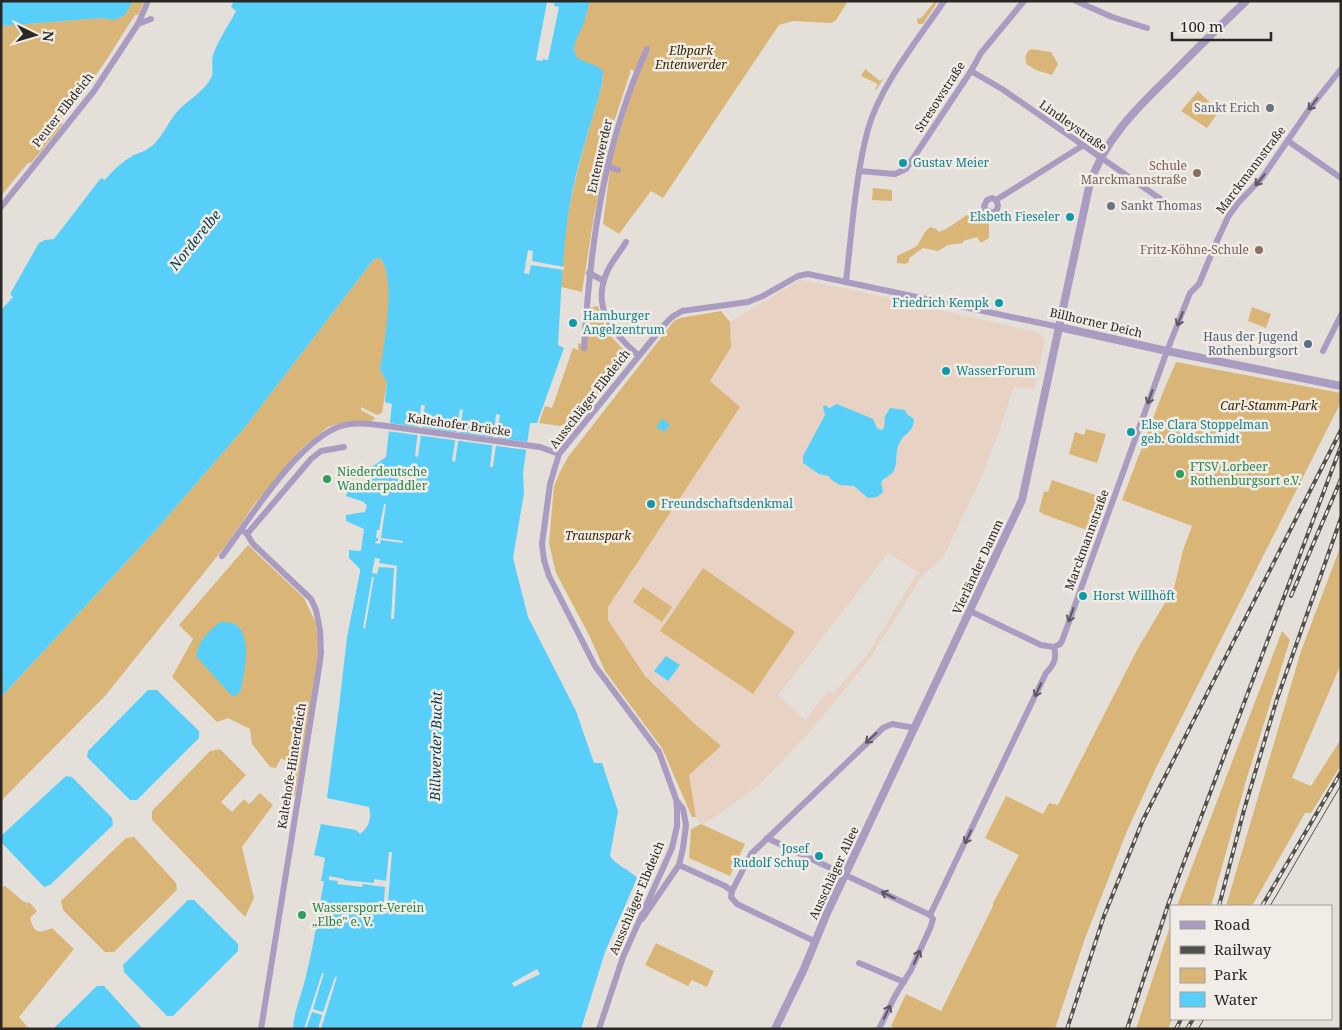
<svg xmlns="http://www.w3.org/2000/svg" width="1342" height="1030" font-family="'Noto Serif',serif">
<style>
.commercial{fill:#e7d2c4;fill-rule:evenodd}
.green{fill:#d9b677}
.water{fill:#58cff8;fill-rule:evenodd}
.pier{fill:#e4e0d9}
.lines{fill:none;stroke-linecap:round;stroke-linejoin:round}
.minor{stroke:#aa9cc1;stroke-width:6}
.tertiary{stroke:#aa9cc1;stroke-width:8}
.tram{stroke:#52504c;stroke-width:1}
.rail-casing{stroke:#52504c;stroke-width:4}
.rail{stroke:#f1ede6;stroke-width:2;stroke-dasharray:5.5;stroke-linecap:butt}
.oneway{stroke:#5d5663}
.worship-dot{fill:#6b7280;stroke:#f1ede6;stroke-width:2}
.culture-dot{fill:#0f9aa8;stroke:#f1ede6;stroke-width:2}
.education-dot{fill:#8d6e63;stroke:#f1ede6;stroke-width:2}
.service-dot{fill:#5c6f8a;stroke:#f1ede6;stroke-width:2}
.leisure-dot{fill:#2e9e5b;stroke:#f1ede6;stroke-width:2}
.labels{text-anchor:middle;stroke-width:5;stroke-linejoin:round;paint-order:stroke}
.park-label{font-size:12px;font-style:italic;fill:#3a2700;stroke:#f1ede6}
.street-label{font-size:12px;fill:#2a2825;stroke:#f1ede6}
.worship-label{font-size:12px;fill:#5b616d;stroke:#f1ede6;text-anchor:end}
.culture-label{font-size:12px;fill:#0d838f;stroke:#f1ede6;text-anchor:start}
.education-label{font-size:12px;fill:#785e54;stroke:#f1ede6;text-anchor:end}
.service-label{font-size:12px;fill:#4e5e75;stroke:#f1ede6;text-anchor:end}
.leisure-label{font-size:12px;fill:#27864d;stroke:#f1ede6;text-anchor:start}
.water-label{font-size:14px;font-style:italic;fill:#063d4e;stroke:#f1ede6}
</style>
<rect width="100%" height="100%" fill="#e4e0d9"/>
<path class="commercial" d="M800 280 854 290 1039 333 1045 340 1034 390 1014 386 998 435 980 481 944 556 922 576 870 658 808 734 757 787 712 819 701 824 696 817 689 775 721 746 696 725 645 676 608 620V607L739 408 710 381 731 347 730 322ZM835 405 881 430 884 428 886 412 890 408 905 410 907 414 914 419 910 432 900 440 897 449V459L892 473 881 482 877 497 868 498 854 486 840 485 833 481 828 476 822 475 803 463V456L825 415 824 409ZM888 553 918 572 867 655 833 694 828 691 805 720 778 695Z"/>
<g class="green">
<path d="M133 1H144L138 15H135L103 65 62 120V125L32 162 27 164 1 196V26L101 18C118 22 125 15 133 1Z"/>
<path d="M585 1H848L836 20 831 23 793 21 779 25 663 198 651 191 619 234 603 224 611 162 637 73 630 69V73L613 125 594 216 582 292 561 287C561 217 583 150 602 84L603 71 568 59Z"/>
<polygon points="935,1 938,1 923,24 918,24 917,19 922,17"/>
<path d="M1031 49 1051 52 1058 64 1052 75 1036 70 1026 64C1025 57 1025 53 1031 49Z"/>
<polygon points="865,69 880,81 884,78 876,90 875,89 878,84 861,76"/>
<polygon points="1198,91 1219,111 1207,128 1181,111"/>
<polygon points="873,188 892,190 892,201 872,200"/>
<path d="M967 215 976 220 989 223V238L981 243 977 237 963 241V243L948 245 938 251 923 248 909 258V262L905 264 897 263V256L917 246 925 232 930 227 936 229 939 232C950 228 957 221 967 215Z"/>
<path d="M380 258C398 278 385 345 380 370L387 382 382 413 377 415 361 407V410L374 417 375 419 371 421H351L328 427 302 448 253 506 227 544 105 696 1 801V697L155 531 245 427 374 259Z"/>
<path d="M598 306C601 316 604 327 611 336 617 344 626 349 628 359L572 427 567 423 560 426 539 423 545 406 552 408 573 348 578 350V343L581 344 589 308Z"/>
<polygon points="1252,307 1271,314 1266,328 1248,321"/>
<polygon points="721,311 730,322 731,347 710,381 740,407 608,607 608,620 645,676 696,725 721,746 689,775 696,817 692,817 662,748 605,671 589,635 556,573 549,543 554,486 560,472 568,457 674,321 680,318"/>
<polygon points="1176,362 1341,393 1341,402 1156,768 1127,831 1084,941 1055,1029 896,1029 891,1026 906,994 941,1011 993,906 993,903 1019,855 985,838 1006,796 1043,814 1049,803 1058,805 1138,648 1174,588 1183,550 1192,526 1122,500 1163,392"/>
<polygon points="1086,429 1106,434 1097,463 1069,454 1075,432 1084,435"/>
<polygon points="1052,480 1104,498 1092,532 1043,514 1039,511 1044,491 1048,492"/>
<polygon points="248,545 304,598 315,621 320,650 295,796 288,795 288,762 281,758 276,768 270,767 252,744 250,729 228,718 217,722 172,677 193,639 179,625"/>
<polygon points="1341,545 1341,664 1292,778 1311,786 1341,739 1341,765 1311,813 1305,813 1252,906 1226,906 1301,651"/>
<polygon points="703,568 795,632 753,694 660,631"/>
<polygon points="643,587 672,607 662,622 633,602"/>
<polygon points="1282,631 1290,640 1246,781 1211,906 1177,906"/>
<polygon points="220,749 246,775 221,802 232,812 244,799 249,804 260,793 273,805 242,847 254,898 245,917 152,820 152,811 210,751"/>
<polygon points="701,824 745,844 730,876 689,858 691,829"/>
<polygon points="134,837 176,883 177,890 114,952 105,952 63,910 61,901 126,838"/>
<path d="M5 886 24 902 30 903 37 911 30 918C34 933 38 934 52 928L74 949 19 1017 29 1029H1V887Z"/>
<polygon points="1171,923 1172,1019 1168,1029 1136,1029"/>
<polygon points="656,943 714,971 707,987 692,980 688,986 645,965"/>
</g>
<g class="water">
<polygon points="1,1 133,1 125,15 115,20 101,18 1,26"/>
<path d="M234 1H590C587 9 586 17 583 25 580 33 568 50 578 58 586 64 596 63 603 71L602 84C591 125 576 166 569 209 562 254 561 299 558 345L564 348 537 423H530L523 473 524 493 513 558 528 617 576 711 594 763H602L618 811 610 856C614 864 629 869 637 878L605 952 581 1029H293C294 1010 302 994 306 976 314 945 318 913 324 881H321L325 858 314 855 321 824 356 830 360 834C369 827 372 818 369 807L327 798 339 707 347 637 360 572V569L349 558V550L361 551 364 529 346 521V515L365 512 367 506 364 502 346 496 348 489 369 490 372 488 363 473 386 457 392 404 385 402 387 382 380 370C384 345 397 278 380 258L374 259 245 427 155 531 1 697V310L13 297 10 294 39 243 45 240 54 239 101 178 105 180C113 170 123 161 134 155 142 152 148 150 154 144 163 135 168 123 176 113 187 100 204 92 211 78 214 72 211 63 213 55 218 40 229 25 236 11L231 7ZM421 405H425L418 457 415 456ZM460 409 463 410 455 462 452 461ZM496 414 500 415 493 467H490Z"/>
<path d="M837 404 873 419 877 428 881 430 884 428 885 416 890 408 905 410 907 414 914 419C913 434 905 432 900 442 894 451 899 463 893 472 890 476 884 478 881 482L883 492 877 497 868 498 854 486 840 485 833 481 828 476 819 474 803 463V456L825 415 823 407 825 405 829 408Z"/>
<polygon points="662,419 670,424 665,432 656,427"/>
<path d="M220 622C223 622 228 622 232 623 254 631 244 672 241 690L236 696 231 695 196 656C199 640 207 633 220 622Z"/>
<polygon points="666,656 680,665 668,681 654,671"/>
<polygon points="148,690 157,690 199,731 199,738 137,800 130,800 87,757 88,751"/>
<polygon points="66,776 72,777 112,818 113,825 50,885 44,887 1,842 2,835"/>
<polygon points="188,900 194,900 238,944 238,951 173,1016 167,1016 124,972 123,965"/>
<polygon points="97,986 104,986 143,1029 53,1029"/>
</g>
<g class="pier">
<polygon points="547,2 554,3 554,6 559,7 548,60 543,59 542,61 536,60"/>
<polygon points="528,250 533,251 532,261 564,267 564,270 531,265 529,274 524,273"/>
<polygon points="389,423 528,442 527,450 387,431"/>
<polygon points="384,504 386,504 381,538 403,541 402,543 381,540 380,544 375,543 376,541 378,541 378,538 376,538 377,530 379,530"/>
<polygon points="375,558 380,559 379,563 397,566 394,619 391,619 394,568 379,567 377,574 372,573"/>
<polygon points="372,577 374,577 365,629 363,628"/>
<polygon points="389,852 392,852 387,914 383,913 385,887 363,884 362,887 337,884 338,881 329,880 329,876 344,879 344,880 374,883 374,879 386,881"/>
<polygon points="537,969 540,974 514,987 512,983"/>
<polygon points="322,973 324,973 313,1009 323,1012 335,977 337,977 321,1029 318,1029 322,1015 312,1012 306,1029 304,1029"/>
</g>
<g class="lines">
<g class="minor">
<polyline points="1076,1 1112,17 1147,28"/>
<polyline points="138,24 148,1"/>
<polyline points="971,71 1002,89 1162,200"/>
<polyline points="1288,141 1341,178"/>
<polyline points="607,166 618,170"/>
<polyline points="859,171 895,174 906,169 971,71 981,53 1024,1"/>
<polyline points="996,200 998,205 997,210 993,213 986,210 984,206 987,200 992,198 996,200 1082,146"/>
<polyline points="1,207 94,91 138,24 151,19"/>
<path d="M626 242C620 252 612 261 607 272 591 308 613 333 638 355"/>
<polyline points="589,273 604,281"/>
<path d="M846 281C852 231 855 178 868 129 881 84 918 40 944 1"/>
<path d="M584 348C590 245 604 143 647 49"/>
<polyline points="1323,351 1341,315"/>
<polyline points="242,530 247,534 253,544 311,599 316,610 320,630 321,653 319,668 261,1029"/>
<polyline points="247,534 311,459 321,451 344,447"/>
<path d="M222 556C249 520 298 440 341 426 353 422 366 423 379 425L540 447 559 454"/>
<polyline points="970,611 1041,645 1054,647"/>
<polyline points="1054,647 1060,644 1062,641 1167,351 1190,293 1199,284 1216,243 1228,217 1238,203 1262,178 1310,108 1341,69"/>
<polyline points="767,838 930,915"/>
<polyline points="679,865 725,886 732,891"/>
<path d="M930 915 1046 673C1054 665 1057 658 1054 647"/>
<polyline points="642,919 679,865 683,848 686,825 683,809 677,801"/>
<polyline points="814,941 737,904 731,897 732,891 751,854 883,728 892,724 915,728"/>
<polyline points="859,963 904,982"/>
<polyline points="599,1029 623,957 672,848 677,826 677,809 676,799 659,752 595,666 549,576 544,560 542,544 550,484 559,454 665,324 672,317 682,311 748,302 763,296 798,276 808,274 1059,327"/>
<polyline points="879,1029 895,996 911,970 931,926 933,919 930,915"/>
</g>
<g class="tertiary">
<polyline points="1059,327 1167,351 1341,386"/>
<path d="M775 1029 804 969 827 913 1022 500 1089 187C1103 140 1138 107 1172 74 1196 49 1221 25 1246 1"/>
</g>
<g class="tram">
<polyline points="1270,906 1341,785"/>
<polyline points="1198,1029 1204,1019"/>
</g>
<g class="rail-casing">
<g id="rail">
<polyline points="1291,596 1341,479"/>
<polyline points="1219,906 1244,810 1277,699 1341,518"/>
<polyline points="1262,906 1341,772"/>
<polyline points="1067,1029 1104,916 1143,820 1341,430"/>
<polyline points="1127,1029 1169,902 1341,446"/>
<polyline points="1176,1029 1181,1019"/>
<polyline points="1187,1029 1193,1019"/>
</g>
</g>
<use href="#rail" class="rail"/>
</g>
<defs><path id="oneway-shaft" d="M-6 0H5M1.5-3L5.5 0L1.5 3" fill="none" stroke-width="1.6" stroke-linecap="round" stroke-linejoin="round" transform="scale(1.25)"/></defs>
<g class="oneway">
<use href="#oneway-shaft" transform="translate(1313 104) rotate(127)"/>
<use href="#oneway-shaft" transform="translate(1260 180) rotate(129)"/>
<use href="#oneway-shaft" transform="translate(1180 319) rotate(112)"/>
<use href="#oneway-shaft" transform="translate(1150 397) rotate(110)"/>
<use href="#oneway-shaft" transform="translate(1071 615) rotate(110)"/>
<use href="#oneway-shaft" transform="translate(1038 690) rotate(115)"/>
<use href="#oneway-shaft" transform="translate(871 738) rotate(137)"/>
<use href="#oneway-shaft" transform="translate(968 837) rotate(115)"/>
<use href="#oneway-shaft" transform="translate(888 895) rotate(-154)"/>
<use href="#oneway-shaft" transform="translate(917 957) rotate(-66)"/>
<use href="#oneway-shaft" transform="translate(887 1012) rotate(-65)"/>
</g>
<g class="worship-dot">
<circle cx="1270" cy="108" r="5"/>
<circle cx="1111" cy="206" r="5"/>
</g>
<g class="culture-dot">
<circle cx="903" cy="163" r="5"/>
<circle cx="1070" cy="217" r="5"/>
<circle cx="999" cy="303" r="5"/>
<circle cx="573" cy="323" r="5"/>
<circle cx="946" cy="371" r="5"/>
<circle cx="1131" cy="432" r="5"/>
<circle cx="651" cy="504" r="5"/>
<circle cx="1083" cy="596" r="5"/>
<circle cx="819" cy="856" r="5"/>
</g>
<g class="education-dot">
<circle cx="1197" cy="173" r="5"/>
<circle cx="1259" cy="250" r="5"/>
</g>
<circle class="service-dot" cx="1308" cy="344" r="5"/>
<g class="leisure-dot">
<circle cx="1180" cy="474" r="5"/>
<circle cx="327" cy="479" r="5"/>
<circle cx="302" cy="915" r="5"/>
</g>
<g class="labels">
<g class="park-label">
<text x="691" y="55">Elbpark<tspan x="691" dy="14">Entenwerder</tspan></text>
<text x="1269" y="410">Carl-Stamm-Park</text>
<text x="598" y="540">Traunspark</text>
</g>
<g class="street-label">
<text transform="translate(940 97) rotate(-57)" y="4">Stresowstraße</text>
<text transform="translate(63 110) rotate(-52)" y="4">Peuter Elbdeich</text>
<text transform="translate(1073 126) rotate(35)" y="4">Lindleystraße</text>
<text transform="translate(600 156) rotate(-77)" y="4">Entenwerder</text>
<text transform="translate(1251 170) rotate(-53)" y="4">Marckmannstraße</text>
<text transform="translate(1096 323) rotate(13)" y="4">Billhorner Deich</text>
<text transform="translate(590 399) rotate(-52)" y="4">Ausschläger Elbdeich</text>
<text transform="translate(459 425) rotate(8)" y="4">Kaltehofer Brücke</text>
<text transform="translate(1087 540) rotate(-70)" y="4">Marckmannstraße</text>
<text transform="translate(978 567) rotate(-65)" y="4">Vierländer Damm</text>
<text transform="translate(292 766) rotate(-81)" y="4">Kaltehofe-Hinterdeich</text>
<text transform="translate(834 873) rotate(-65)" y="4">Ausschläger Allee</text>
<text transform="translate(637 898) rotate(-67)" y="4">Ausschläger Elbdeich</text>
</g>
<g class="worship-label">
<text x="1260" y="112">Sankt Erich</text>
<text x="1121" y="210" text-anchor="start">Sankt Thomas</text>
</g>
<g class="culture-label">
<text x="913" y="167">Gustav Meier</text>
<text x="1060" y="221" text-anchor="end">Elsbeth Fieseler</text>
<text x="989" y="307" text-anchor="end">Friedrich Kempk</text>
<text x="583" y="320">Hamburger<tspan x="583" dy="14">Angelzentrum</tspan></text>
<text x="956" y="375">WasserForum</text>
<text x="1141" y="429">Else Clara Stoppelman<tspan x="1141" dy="14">geb. Goldschmidt</tspan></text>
<text x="661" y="508">Freundschaftsdenkmal</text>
<text x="1093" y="600">Horst Willhöft</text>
<text x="809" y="853" text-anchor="end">Josef<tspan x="809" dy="14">Rudolf Schup</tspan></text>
</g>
<g class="education-label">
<text x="1187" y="170">Schule<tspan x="1187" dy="14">Marckmannstraße</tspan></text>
<text x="1249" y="254">Fritz-Köhne-Schule</text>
</g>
<g class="service-label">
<text x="1298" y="341">Haus der Jugend<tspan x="1298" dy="14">Rothenburgsort</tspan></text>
</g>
<g class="leisure-label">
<text x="1190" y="471">FTSV Lorbeer<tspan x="1190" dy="14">Rothenburgsort e.V.</tspan></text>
<text x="337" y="476">Niederdeutsche<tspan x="337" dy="14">Wanderpaddler</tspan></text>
<text x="312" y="912">Wassersport-Verein<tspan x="312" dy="14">„Elbe" e. V.</tspan></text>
</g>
<g class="water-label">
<text transform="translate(195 240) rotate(-51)" y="5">Norderelbe</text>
<text transform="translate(436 746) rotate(-89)" y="5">Billwerder Bucht</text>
</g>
</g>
<rect width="1342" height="1030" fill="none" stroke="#2a2825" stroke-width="5"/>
<rect x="1170" y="905" width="162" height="115" fill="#f1ede6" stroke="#a19e99"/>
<rect x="1180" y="921" width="25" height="8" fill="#aa9cc1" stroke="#a19e99"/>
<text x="1214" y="930" font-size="15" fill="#2a2825">Road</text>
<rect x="1180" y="946" width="25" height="8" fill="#52504c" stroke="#a19e99"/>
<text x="1214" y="955" font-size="15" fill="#2a2825">Railway</text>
<rect x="1180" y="968" width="25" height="15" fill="#d9b677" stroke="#a19e99"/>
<text x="1214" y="980" font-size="15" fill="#2a2825">Park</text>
<rect x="1180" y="992" width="25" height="15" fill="#58cff8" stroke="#a19e99"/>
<text x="1214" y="1005" font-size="15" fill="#2a2825">Water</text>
<g transform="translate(35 35) rotate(95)" stroke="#f1ede6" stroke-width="4" paint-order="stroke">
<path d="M0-4L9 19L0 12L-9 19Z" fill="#2a2825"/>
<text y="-8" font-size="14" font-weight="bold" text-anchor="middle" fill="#2a2825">N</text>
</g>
<path d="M1172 32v8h99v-8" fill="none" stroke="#2a2825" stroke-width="2.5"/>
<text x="1180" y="32" font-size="15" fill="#2a2825" stroke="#f1ede6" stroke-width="4" paint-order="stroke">100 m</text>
</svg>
